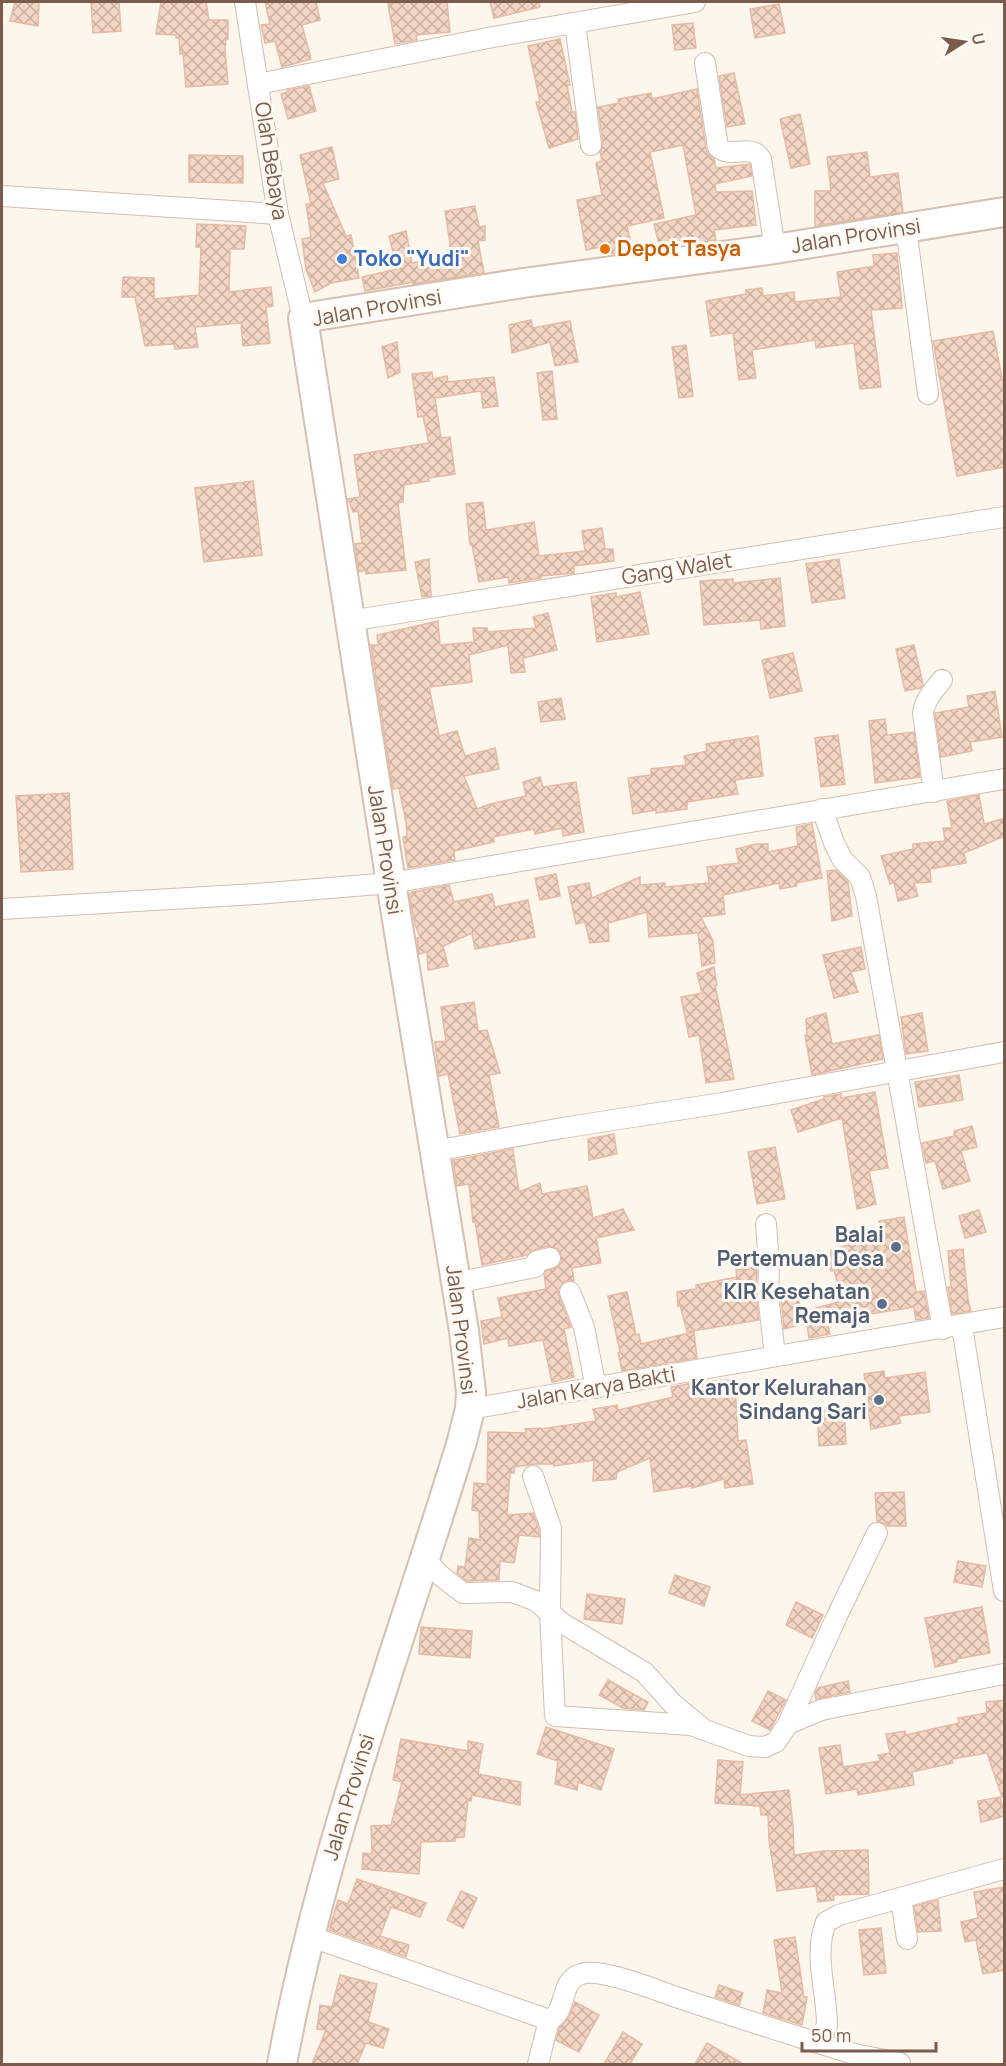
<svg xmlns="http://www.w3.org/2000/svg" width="1006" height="2066" font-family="Manrope,sans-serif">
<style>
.building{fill:url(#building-cross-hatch);stroke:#e6bba3;stroke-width:1.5}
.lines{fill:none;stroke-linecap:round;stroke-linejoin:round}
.street-casing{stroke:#d1beb0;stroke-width:22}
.secondary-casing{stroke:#d6c0b0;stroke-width:32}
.street{stroke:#fff;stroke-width:20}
.secondary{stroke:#fff;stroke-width:28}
.food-dot{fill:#e8710a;stroke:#fffaf3;stroke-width:2}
.shop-dot{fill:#3f7fe0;stroke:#fffaf3;stroke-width:2}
.service-dot{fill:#5c6f8a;stroke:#fffaf3;stroke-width:2}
.labels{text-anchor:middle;stroke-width:6;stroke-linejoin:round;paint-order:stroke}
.street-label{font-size:21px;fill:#7a5c4d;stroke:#fffaf3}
.food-label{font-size:21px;font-weight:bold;fill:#c56008;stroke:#fffaf3;text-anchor:start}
.shop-label{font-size:21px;font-weight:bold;fill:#366cbe;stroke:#fffaf3;text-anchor:start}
.service-label{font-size:21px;font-weight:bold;fill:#4e5e75;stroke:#fffaf3;text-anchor:end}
</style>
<defs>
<pattern id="building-cross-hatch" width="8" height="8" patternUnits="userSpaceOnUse" patternTransform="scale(1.5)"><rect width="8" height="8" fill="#f3d5c3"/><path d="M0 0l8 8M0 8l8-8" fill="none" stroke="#cab0a1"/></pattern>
</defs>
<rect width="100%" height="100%" fill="#fdf6ec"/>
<g class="building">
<polygon points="15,2 39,2 38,26 10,21"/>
<polygon points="91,2 119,2 121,31 93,33"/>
<polygon points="161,2 206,2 209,20 228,20 228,39 226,39 225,50 228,84 186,87 183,53 180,54 179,38 176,38 176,35 156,34"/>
<polygon points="265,2 316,2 320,20 302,25 311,59 282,67 275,41 265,43 261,25 270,24"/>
<polygon points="402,2 447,2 450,32 416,35 417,40 395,44 388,4"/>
<polygon points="490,2 539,2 540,7 494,18"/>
<polygon points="779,4 785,33 755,38 750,9"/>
<polygon points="693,23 696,48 675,50 672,25"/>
<polygon points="560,39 570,85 567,85 572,112 575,112 578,139 549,148 536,102 540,102 528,46"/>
<polygon points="734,73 745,124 727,127 719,76"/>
<polygon points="309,86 316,111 288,119 281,94 288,92 287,90"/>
<polygon points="697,89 706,149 708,154 714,159 716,168 750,164 752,176 715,184 716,192 752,191 756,225 714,230 716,240 660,248 654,224 696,215 683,145 650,152 664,218 627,226 633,252 612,254 610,245 586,250 577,200 602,195 596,163 602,161 600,152 603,144 598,107 619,103 618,99 651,93 652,99"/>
<polygon points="800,114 810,164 791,168 780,119"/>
<polygon points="332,147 339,179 323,183 346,236 351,235 359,278 331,283 315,292 306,269 302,239 311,237 306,204 311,204 300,155"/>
<polygon points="867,152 870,177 898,173 903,212 815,226 815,191 831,191 827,157"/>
<polygon points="189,155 243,156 243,183 189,182"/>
<polygon points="475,206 479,227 485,226 485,240 478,241 484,273 413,284 413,282 365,291 362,277 397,269 389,236 406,231 412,263 450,255 450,243 445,211"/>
<polygon points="197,224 246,226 244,249 230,249 229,292 271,287 273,306 266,307 270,343 243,346 241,323 195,327 198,347 175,349 174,344 145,346 135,297 122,297 123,277 154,278 154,299 199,295 201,247 196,247"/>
<polygon points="897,253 902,308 871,310 881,387 860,389 854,343 816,348 815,340 752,350 756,378 739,380 733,333 711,336 706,301 746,294 746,290 762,288 763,296 794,292 795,302 841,297 837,272 874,266 873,255"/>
<polygon points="531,320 533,328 570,321 578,362 555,366 550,342 512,353 509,325"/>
<polygon points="993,331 1005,394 1005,467 957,476 933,341"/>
<polygon points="397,342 400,372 388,378 382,347"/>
<polygon points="686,345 693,396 679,398 672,347"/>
<polygon points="552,371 557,419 543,420 537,373"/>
<polygon points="432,372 433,379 447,376 448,382 494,377 498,406 483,408 481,391 435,398 441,438 450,437 455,474 428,478 429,481 404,485 403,502 398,503 406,570 366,574 365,570 359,572 355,544 362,543 358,511 353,512 348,499 360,497 354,455 429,443 423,416 418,417 412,374"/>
<polygon points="253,481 262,555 204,562 195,488"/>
<polygon points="483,502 486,530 534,522 539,556 585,551 582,531 602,528 605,549 613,549 614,561 574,566 574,573 541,576 541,578 509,583 508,577 479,582 472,545 470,545 466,504"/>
<polygon points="429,559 431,596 422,597 415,562"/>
<polygon points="839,559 845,598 812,603 806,564"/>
<polygon points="780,578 785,626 761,629 760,620 704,625 700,581 733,579 733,583"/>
<polygon points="640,592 649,634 597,642 591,597 616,593 616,597"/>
<polygon points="548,613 557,650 523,658 525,672 511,673 508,645 469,655 472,682 429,687 439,736 457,731 465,756 495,748 499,769 464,776 477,809 490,804 526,796 523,782 540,777 543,787 576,782 584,832 563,836 562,828 535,834 534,829 493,837 494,842 454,851 455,860 408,868 403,837 407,836 406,822 399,788 393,789 371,645 378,645 377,635 438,621 440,645 474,642 473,628 487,628 488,632 536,628 533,617"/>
<polygon points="914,645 923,684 921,688 905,691 896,649"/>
<polygon points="793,653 802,691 770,698 762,660"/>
<polygon points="995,691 1002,737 970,742 972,751 941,757 935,713 969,707 967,696"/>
<polygon points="561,698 565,719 541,722 538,702"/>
<polygon points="885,719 887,735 914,732 920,777 875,783 869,721"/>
<polygon points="838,735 845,784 821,787 815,738"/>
<polygon points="758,736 763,776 735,780 738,794 687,802 687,809 656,813 656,810 633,814 628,778 651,775 651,769 686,765 684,756 707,751 706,744"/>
<polygon points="69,793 73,869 21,872 16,796"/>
<polygon points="979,795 984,824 1005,818 1005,836 964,853 966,863 930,869 931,882 914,883 918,896 898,901 894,882 890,884 881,856 913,849 913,844 945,841 943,828 952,828 947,801"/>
<polygon points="812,824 822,878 796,883 797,886 780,889 779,883 723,895 725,914 701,917 713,941 715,963 702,966 698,933 649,937 647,912 608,923 609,941 590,943 585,922 576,924 568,887 589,883 592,898 640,877 640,885 665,883 665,887 709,883 707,867 739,863 736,849 756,844 768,844 768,852 798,846 796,827"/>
<polygon points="836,870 848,882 852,916 832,921 827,871"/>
<polygon points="556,874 560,896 540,900 535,878"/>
<polygon points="449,885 454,902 492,894 495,907 528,900 535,937 475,949 472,933 443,946 448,966 428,970 427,952 419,954 417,938 420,937 415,925 409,894 412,892"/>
<polygon points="861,947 865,969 851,972 858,992 834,998 823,955"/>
<polygon points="714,967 717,985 715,985 734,1079 706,1083 699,1035 689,1037 681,997 702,993 697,973"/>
<polygon points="474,1002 478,1031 487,1030 500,1073 489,1075 499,1127 460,1134 448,1074 439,1076 435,1042 446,1041 441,1007"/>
<polygon points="826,1013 832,1044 879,1035 883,1059 812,1075 805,1035 807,1035 806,1019"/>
<polygon points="922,1013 928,1051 906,1054 901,1017"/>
<polygon points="959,1075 963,1100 919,1107 915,1082"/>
<polygon points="875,1092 888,1168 869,1171 876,1204 857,1209 842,1118 798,1132 791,1110 824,1099 824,1097 841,1094 841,1098"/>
<polygon points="972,1126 977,1147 961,1151 970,1181 943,1189 935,1161 926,1163 922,1143 954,1136 954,1131"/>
<polygon points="614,1134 617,1154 589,1160 588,1139"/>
<polygon points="775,1147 785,1199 757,1204 748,1152"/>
<polygon points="513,1149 519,1192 540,1183 542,1194 587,1186 593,1218 623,1209 634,1230 596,1238 601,1263 572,1268 574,1281 565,1281 558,1290 559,1296 571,1327 564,1329 574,1377 552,1382 543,1340 509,1346 508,1338 484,1344 481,1321 502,1317 498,1298 546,1289 544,1274 546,1271 558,1267 562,1261 561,1255 558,1249 548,1246 534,1250 527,1255 482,1265 475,1221 473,1222 469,1184 457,1186 453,1160"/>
<polygon points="979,1210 986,1232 965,1238 959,1216"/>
<polygon points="904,1217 916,1292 924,1291 929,1318 916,1320 914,1307 871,1314 870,1311 827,1321 830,1334 809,1338 805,1311 842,1301 834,1270 831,1271 831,1250 881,1235 879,1221"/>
<polygon points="963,1249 968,1300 971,1311 952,1314 948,1287 951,1287 948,1251"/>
<polygon points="757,1267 756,1295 759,1320 687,1332 680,1305 678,1306 677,1292 696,1289 696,1285 737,1277 736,1270"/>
<polygon points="796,1286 803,1324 784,1329 780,1288"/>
<polygon points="627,1292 636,1335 639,1334 641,1344 694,1332 697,1358 622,1371 618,1353 620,1352 608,1296"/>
<polygon points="884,1371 885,1378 925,1372 930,1412 899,1416 901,1423 871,1429 867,1405 869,1404 864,1374"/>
<polygon points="735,1380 738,1441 746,1440 753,1484 725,1488 724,1479 692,1488 692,1486 654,1492 650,1458 617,1472 616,1479 593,1481 594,1460 554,1466 554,1464 535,1464 514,1467 514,1473 510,1473 507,1515 533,1513 539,1530 539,1537 519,1535 514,1563 500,1561 499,1580 467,1581 457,1573 458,1566 465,1567 469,1538 480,1540 479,1511 472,1510 474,1483 487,1484 488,1432 526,1433 525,1429 541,1428 541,1429 596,1421 593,1409 617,1405 618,1410 673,1397 671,1387 703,1381"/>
<polygon points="844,1408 846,1444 819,1446 817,1410"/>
<polygon points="904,1492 906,1526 887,1526 883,1523 877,1521 875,1493"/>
<polygon points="958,1561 986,1566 982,1587 954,1582"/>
<polygon points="675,1575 710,1587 704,1606 669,1593"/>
<polygon points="587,1594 625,1599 622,1624 584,1619"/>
<polygon points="796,1602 823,1615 812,1638 786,1625"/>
<polygon points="982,1607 990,1653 957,1659 957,1662 935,1667 925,1618"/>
<polygon points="421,1627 472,1631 470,1658 419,1654"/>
<polygon points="608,1680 648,1702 644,1710 623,1708 599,1695"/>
<polygon points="848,1681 850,1692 816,1699 815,1693 818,1688"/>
<polygon points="768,1691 786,1700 770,1730 752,1721"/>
<polygon points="1005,1700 1005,1797 1002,1797 987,1753 952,1759 953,1763 912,1772 914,1785 858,1795 857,1789 826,1794 819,1748 840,1745 843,1767 880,1761 878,1755 890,1753 886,1734 905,1731 906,1735 959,1723 958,1718 987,1713 986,1702"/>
<polygon points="546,1727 614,1749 601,1790 578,1782 577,1790 555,1784 558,1761 537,1754"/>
<polygon points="401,1739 468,1751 468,1741 483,1744 478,1774 521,1782 520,1805 472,1795 471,1801 468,1800 464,1837 455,1838 455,1841 421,1842 419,1874 362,1869 363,1853 372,1854 371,1826 391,1825 402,1782 393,1780"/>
<polygon points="718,1760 743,1762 740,1795 789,1790 793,1826 794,1855 824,1851 868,1850 869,1894 833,1895 834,1900 818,1902 816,1886 777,1891 769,1840 768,1815 761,1815 760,1806 715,1803"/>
<polygon points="1000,1797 1005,1816 981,1822 978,1801"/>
<polygon points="357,1879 426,1903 420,1917 391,1907 380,1936 409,1945 406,1957 329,1930 338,1900 348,1904"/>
<polygon points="1005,1887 1005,1970 983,1974 976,1940 965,1942 961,1922 978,1918 974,1892"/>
<polygon points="461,1891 477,1898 463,1928 447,1920"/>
<polygon points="938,1900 941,1931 918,1932 914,1906"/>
<polygon points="881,1928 886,1973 864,1975 859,1930"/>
<polygon points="795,1937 804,1997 807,1997 802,2025 763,2013 767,1990 782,1993 774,1940"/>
<polygon points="340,1975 377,1984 368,2022 389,2029 383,2048 366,2043 357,2064 312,2064 326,2030 317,2029 320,2005 332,2007"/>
<polygon points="719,1985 743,1993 739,2005 715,1997"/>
<polygon points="575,2002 599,2015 579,2052 556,2040 560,2027 569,2017"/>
<polygon points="623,2032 642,2044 630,2064 604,2064"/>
<polygon points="707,2043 743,2064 695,2064"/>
</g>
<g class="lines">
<g class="street-casing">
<g id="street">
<polyline points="245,2 278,214 303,318"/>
<polyline points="575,23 591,145"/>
<path d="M705 63 718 147C731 160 751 142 761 159L775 249"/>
<polyline points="258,84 493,37 695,2"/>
<polyline points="2,196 278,214"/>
<polyline points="906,228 928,394"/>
<polyline points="349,621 1004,517"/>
<path d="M934 792 923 713C925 699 933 691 942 680"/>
<polyline points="822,809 834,843 842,859 860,877 866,896 943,1329"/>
<polyline points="2,909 256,894 391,883 1004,779"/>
<polyline points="434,1151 562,1128 722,1103 1004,1052"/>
<polyline points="766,1224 769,1265 768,1295 775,1356"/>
<polyline points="456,1283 535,1267 537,1261 550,1258"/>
<polyline points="570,1292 584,1327 596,1388"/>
<polyline points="962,1326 1004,1591"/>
<polyline points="470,1409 1004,1317"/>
<polyline points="533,1476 551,1528 550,1613 555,1716 691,1725 749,1746 765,1747 776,1742 788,1724 821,1710 1004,1674"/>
<polyline points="425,1559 440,1575 463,1593 512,1592 536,1601 562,1623 644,1672 673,1704 701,1727"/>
<polyline points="788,1724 837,1616 877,1533"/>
<polyline points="901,1898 907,1939"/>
<path d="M309 1936 549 2020C568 2012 559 1980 581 1974 601 1967 658 1991 679 1998 724 2013 770 2028 815 2042L822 2036 827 2025C827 1990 813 1956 826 1922L839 1915 1004 1869"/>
<polyline points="815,2042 854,2054 900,2063"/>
<polyline points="538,2064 549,2020"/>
</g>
</g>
<g class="secondary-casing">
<path id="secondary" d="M282 2064C321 1851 399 1648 462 1441L470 1409 471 1392 464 1331 391 883 303 318 523 283 775 249 1004 212"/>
</g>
<use href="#street" class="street"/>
<use href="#secondary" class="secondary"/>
</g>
<circle class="food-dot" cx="605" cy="249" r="6"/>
<circle class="shop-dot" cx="342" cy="259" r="6"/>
<g class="service-dot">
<circle cx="896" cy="1247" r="6"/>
<circle cx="882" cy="1304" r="6"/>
<circle cx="879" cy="1400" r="6"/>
</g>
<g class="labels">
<g class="street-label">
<text transform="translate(271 161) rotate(81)" y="7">Olah Bebaya</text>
<text transform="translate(856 236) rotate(-9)" y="7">Jalan Provinsi</text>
<text transform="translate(377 308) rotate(-10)" y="7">Jalan Provinsi</text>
<text transform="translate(677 569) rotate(-9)" y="7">Gang Walet</text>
<text transform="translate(385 850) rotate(81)" y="7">Jalan Provinsi</text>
<text transform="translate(461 1330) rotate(83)" y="7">Jalan Provinsi</text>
<text transform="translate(596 1388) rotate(-10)" y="7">Jalan Karya Bakti</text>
<text transform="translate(349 1797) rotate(-73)" y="7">Jalan Provinsi</text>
</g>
<g class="food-label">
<text x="617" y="256">Depot Tasya</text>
</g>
<g class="shop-label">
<text x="354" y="266">Toko "Yudi"</text>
</g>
<g class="service-label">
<text x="884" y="1242">Balai<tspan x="884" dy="24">Pertemuan Desa</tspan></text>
<text x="870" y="1299">KIR Kesehatan<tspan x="870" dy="24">Remaja</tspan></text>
<text x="867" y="1395">Kantor Kelurahan<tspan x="867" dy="24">Sindang Sari</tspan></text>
</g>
</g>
<rect width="1006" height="2066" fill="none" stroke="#7a5c4d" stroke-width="6"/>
<g transform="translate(964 42) rotate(78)" stroke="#fffaf3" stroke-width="4.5" paint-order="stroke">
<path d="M0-4.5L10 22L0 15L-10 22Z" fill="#7a5c4d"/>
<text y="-9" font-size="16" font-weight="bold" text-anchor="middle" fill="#7a5c4d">U</text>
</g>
<path d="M802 2042v9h134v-9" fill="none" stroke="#7a5c4d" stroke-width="3"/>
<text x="811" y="2042" font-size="18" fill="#7a5c4d" stroke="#fffaf3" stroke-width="4.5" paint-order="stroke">50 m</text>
</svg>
